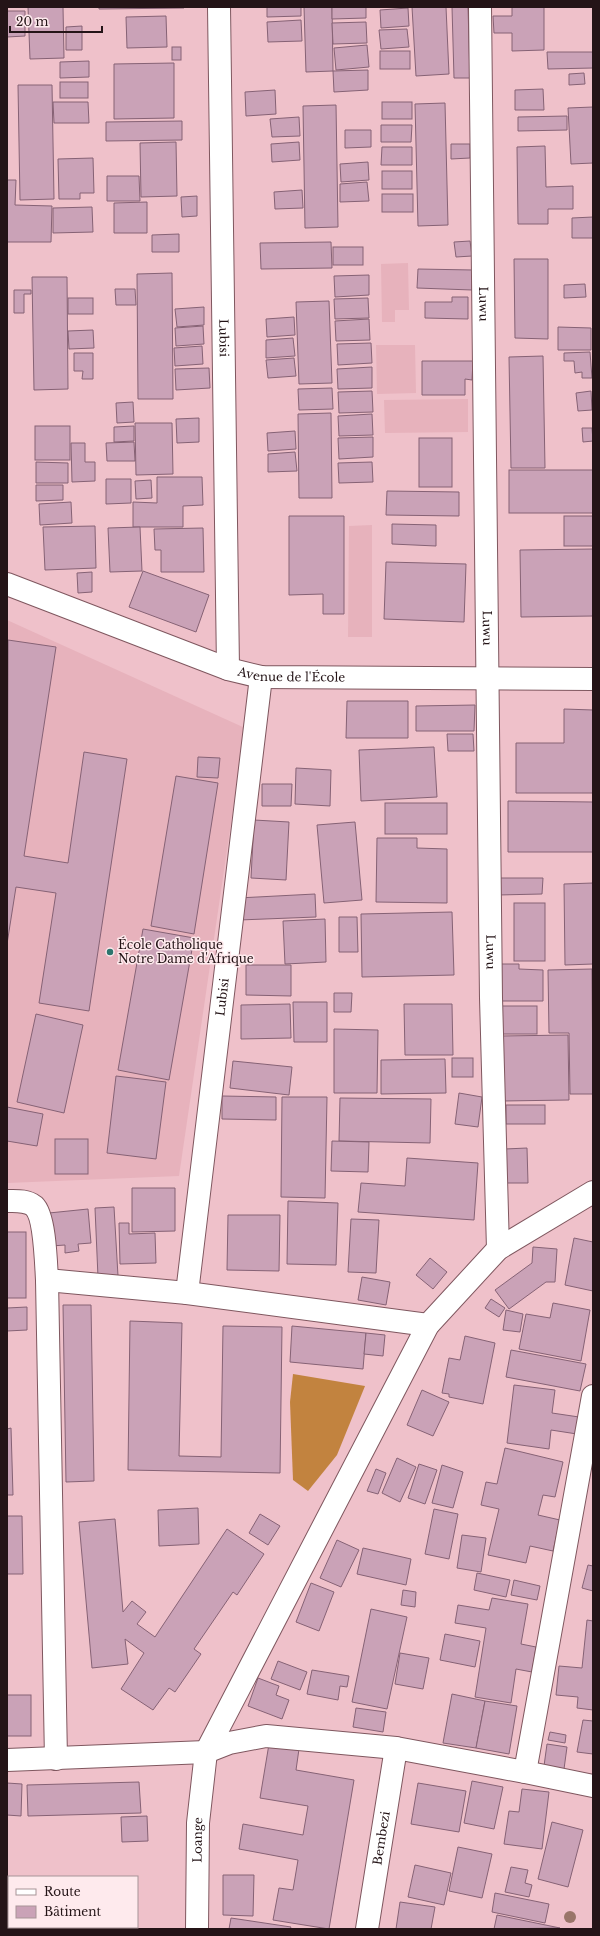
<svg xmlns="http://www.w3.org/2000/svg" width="600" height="1936" font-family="'Libre Baskerville',serif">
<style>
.built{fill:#e7b2bc}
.forest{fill:#c2833f}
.building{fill:#caa2b7;stroke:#866275}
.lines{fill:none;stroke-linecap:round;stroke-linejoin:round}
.street-casing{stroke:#7f575f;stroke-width:24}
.street{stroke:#fff;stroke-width:22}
.tree{fill:#997569}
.poi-dot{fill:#2d756e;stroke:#feeaed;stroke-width:1.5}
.labels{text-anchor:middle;stroke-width:3;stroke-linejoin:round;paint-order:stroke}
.street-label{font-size:12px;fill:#241417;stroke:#feeaed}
.poi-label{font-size:12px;fill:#241417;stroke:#feeaed;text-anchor:start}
</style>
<rect width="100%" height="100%" fill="#efc1ca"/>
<g class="built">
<polygon points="408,263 409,310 395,310 395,322 382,322 381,264"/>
<polygon points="376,345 415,345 416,393 377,394"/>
<polygon points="468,399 468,432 385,433 384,400"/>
<polygon points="372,525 372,637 348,637 349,526"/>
<polygon points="7,620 245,728 179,1176 7,1183"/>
</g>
<polygon class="forest" points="293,1374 365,1386 337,1455 308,1491 293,1480 290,1402"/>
<g class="building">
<polygon points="28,7 63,7 64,58 30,59"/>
<polygon points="99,7 184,7 184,8 99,9"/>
<polygon points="267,7 301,7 301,16 267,17"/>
<polygon points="304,7 332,7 333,71 306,72"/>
<polygon points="332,7 366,7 366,18 332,19"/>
<polygon points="412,7 446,7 449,74 416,76"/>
<polygon points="452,7 468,7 470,78 454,78"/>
<polygon points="512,7 544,7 544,50 512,51 512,33 494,33 493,16 512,16"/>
<polygon points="408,8 409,26 381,28 380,10"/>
<polygon points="7,11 25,11 25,36 7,37"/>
<polygon points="166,16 167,47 127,48 126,17"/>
<polygon points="301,20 302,41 268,42 267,22"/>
<polygon points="366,22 367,43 333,44 332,23"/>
<polygon points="82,26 82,50 66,50 66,27"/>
<polygon points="407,29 409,47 381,49 379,30"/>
<polygon points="367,45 369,67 336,70 334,48"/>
<rect x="172" y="47" width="9" height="13"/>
<rect x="380" y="51" width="30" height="18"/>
<polygon points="547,52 593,52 593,68 548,69"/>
<polygon points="89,61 89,77 60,78 60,62"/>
<polygon points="174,63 174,118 114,119 114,64"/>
<polygon points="368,70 368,90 334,92 333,71"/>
<polygon points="584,73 585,84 569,85 569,74"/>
<rect x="60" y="82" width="28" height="16"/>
<polygon points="18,85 52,85 54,199 20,200"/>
<polygon points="543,89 544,110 515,110 515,90"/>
<polygon points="275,90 276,114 246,116 245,92"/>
<polygon points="53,102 88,102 89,123 54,123"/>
<rect x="382" y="102" width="30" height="17"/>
<polygon points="445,103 448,225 418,226 415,104"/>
<polygon points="336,105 338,227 305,228 303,106"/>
<polygon points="593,107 593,163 571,164 568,108"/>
<polygon points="567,116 567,130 518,131 518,117"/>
<polygon points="299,117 300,136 272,137 270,119"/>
<polygon points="182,121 182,140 106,141 106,122"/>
<polygon points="381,125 412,125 411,142 381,142"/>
<polygon points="345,130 371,130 371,147 345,148"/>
<polygon points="176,142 177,196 141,197 140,143"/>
<polygon points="299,142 300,160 272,162 271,144"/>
<polygon points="451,144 470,144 470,158 451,159"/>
<polygon points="545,146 546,187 573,186 573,209 548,209 548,224 518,224 517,147"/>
<polygon points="382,147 412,147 412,165 381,165"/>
<polygon points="93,158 94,193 80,193 80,199 59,199 58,159"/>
<polygon points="368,162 369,180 341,182 340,164"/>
<rect x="382" y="171" width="30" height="18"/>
<polygon points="107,176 139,176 140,201 107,201"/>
<polygon points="7,180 16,180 15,205 52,206 51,242 7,242"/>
<polygon points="367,182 369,201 340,202 340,184"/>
<polygon points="302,190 303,208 275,209 274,192"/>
<rect x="382" y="194" width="31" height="18"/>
<polygon points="197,196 197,216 182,217 181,197"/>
<polygon points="147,202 147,233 114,233 114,203"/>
<polygon points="92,207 93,232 53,233 53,208"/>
<polygon points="593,217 593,238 572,238 572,218"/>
<polygon points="179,234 179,252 152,252 152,235"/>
<polygon points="470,241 472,256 456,257 454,242"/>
<polygon points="331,242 332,268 261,269 260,243"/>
<rect x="333" y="247" width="30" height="18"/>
<polygon points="514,259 548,259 548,339 515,338"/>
<polygon points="418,269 473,270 472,290 417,288"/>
<polygon points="172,273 173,399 138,399 137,274"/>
<polygon points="369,275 369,295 335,297 334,276"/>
<polygon points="32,277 67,277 68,389 34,390"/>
<polygon points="585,284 586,297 564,298 564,285"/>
<polygon points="115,289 135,289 136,305 116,305"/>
<polygon points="14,290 31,290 31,294 24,294 24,313 14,313"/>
<polygon points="452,297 468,297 468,319 425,318 425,302 452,302"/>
<rect x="68" y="298" width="25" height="16"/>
<polygon points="368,298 369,318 335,319 334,299"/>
<polygon points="329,301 332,383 299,384 296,302"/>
<polygon points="204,307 204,325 177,327 175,309"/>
<polygon points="294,317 295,335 267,337 266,319"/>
<polygon points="369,319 370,340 336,341 335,321"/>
<polygon points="203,326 204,344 176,346 175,328"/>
<polygon points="558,327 591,328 591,350 558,350"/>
<polygon points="93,330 94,348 69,349 68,331"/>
<polygon points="293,338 295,356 266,358 266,340"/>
<polygon points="371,343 372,363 338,365 337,344"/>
<polygon points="202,346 203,364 175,366 174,348"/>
<polygon points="590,352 592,378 582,378 582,372 575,373 574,361 564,361 564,353"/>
<polygon points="74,353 93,353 93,379 82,379 83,371 74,371"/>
<polygon points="543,356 545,468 511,468 509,357"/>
<polygon points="294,358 296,376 268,378 266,360"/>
<polygon points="422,361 473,361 472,380 465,379 465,395 422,395"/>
<polygon points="372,367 372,388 338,389 337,369"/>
<polygon points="209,368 210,388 176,390 175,369"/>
<polygon points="332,388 333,409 299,410 298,389"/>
<polygon points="372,391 373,412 339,413 338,392"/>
<polygon points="591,391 592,410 578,411 576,393"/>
<polygon points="133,402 134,422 117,423 116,403"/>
<polygon points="331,413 332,498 299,498 298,414"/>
<polygon points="372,414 373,435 339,436 338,416"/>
<polygon points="199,418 199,442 177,443 176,419"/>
<polygon points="135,423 172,423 173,474 136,475"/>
<rect x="35" y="426" width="35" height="34"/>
<polygon points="134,426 134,441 114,442 114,427"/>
<polygon points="582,428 592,428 593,441 583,442"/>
<polygon points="295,431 296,449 268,451 267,433"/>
<polygon points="373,437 373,457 339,459 338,438"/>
<rect x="419" y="438" width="33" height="49"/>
<polygon points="134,442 135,461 107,461 106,443"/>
<polygon points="71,443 85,443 85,462 95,462 95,481 72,482"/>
<polygon points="295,452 297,471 268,472 268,454"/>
<polygon points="36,462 68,463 68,483 36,483"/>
<polygon points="372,462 373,482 339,483 338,463"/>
<rect x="509" y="470" width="84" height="43"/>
<polygon points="157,477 202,477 203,505 183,506 183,527 133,527 133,502 157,503"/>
<polygon points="106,479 131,479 131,503 106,504"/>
<polygon points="151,480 152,498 136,499 135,481"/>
<polygon points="36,485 63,485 63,500 36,501"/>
<polygon points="387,491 459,492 459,516 386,515"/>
<polygon points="71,502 72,523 40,525 39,504"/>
<polygon points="289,516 344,516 344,614 323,614 323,594 289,595"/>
<rect x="564" y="516" width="29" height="30"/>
<polygon points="392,524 436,525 436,546 392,544"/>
<polygon points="95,526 96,568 45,570 43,527"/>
<polygon points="140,527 142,571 110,572 108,528"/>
<polygon points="203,528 204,572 161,572 161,550 155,550 154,529"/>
<polygon points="593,549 593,616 521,617 520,550"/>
<polygon points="386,562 466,564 464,622 384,619"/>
<polygon points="143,571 209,595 196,632 129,607"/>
<polygon points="92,572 92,592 78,593 77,573"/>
<polygon points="8,640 56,647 24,856 68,863 84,752 127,759 89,1011 39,1003 56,893 16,887 7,944"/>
<polygon points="347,701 408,701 408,738 346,738"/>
<polygon points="475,705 474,731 416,731 416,706"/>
<polygon points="564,709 593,710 593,793 516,793 516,743 564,743"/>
<polygon points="447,734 473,734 474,751 448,751"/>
<polygon points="434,747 437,797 361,801 359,750"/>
<polygon points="198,757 220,758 218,778 197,777"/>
<polygon points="296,768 331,770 330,806 295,804"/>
<polygon points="176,776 218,783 194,934 151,926"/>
<polygon points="262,784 292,784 291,806 262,806"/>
<polygon points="508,801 593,802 593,852 508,852"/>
<rect x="385" y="803" width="62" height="31"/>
<polygon points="254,820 289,822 286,880 251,878"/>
<polygon points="355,822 362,900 324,903 317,825"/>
<polygon points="377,838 417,838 417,848 447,849 447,903 376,902"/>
<polygon points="498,878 543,878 542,894 498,895"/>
<polygon points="593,883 593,964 565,965 564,884"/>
<polygon points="315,894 316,917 239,920 238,898"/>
<rect x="514" y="903" width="31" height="58"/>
<polygon points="452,912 454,975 362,977 361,914"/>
<polygon points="339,917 357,917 358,952 339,952"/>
<polygon points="325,919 326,962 285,964 283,921"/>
<polygon points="143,929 194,938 169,1080 118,1070"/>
<polygon points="500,964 519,964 519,969 543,970 543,1001 500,1001"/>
<polygon points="246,965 291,965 291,996 246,995"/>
<polygon points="592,969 593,1094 570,1094 569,1033 549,1033 548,970"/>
<polygon points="334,993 352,993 351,1012 334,1012"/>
<polygon points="293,1002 327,1002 327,1042 294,1042"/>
<polygon points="290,1004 291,1038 241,1039 241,1005"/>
<polygon points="404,1004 452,1004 453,1055 405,1055"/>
<rect x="501" y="1006" width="36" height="28"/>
<polygon points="36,1014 83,1025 64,1113 17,1102"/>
<polygon points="334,1029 378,1030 377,1093 334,1093"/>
<polygon points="568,1035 569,1100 503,1101 502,1036"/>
<rect x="452" y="1058" width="21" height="19"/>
<polygon points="445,1059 446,1093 381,1094 381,1060"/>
<polygon points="233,1061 292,1067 289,1095 230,1088"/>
<polygon points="116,1076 166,1082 156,1159 107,1153"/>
<polygon points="459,1093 482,1097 478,1127 455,1124"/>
<polygon points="222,1096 276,1097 276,1120 222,1119"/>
<polygon points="282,1097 327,1097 325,1198 281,1197"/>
<polygon points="340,1098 431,1099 430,1143 339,1141"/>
<rect x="506" y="1105" width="39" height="19"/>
<polygon points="7,1107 43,1114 37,1146 7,1141"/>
<rect x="55" y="1139" width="33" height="35"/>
<polygon points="332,1141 369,1142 368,1172 331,1171"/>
<polygon points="527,1148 528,1183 506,1183 505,1149"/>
<polygon points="407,1158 478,1163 474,1220 358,1212 361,1183 405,1186"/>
<polygon points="132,1188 175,1188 175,1231 132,1232"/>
<polygon points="288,1201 338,1203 336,1265 287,1264"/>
<polygon points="114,1207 118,1276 98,1277 95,1208"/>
<polygon points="88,1209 91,1243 78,1244 79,1251 65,1253 65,1245 51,1246 49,1213"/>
<polygon points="228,1215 280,1215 279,1271 227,1270"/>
<polygon points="351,1219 379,1220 376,1273 348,1272"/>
<polygon points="119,1223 129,1223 129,1234 155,1233 156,1263 120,1264"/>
<rect x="7" y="1232" width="19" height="66"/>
<polygon points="574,1238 593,1242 593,1291 565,1285"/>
<polygon points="533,1247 557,1249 555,1282 546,1282 509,1309 495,1290 532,1263"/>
<polygon points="430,1258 447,1272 433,1289 416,1275"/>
<polygon points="362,1277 390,1282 386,1305 358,1300"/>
<polygon points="491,1299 505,1308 499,1317 485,1308"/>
<polygon points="553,1303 590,1310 581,1361 519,1349 526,1314 550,1318"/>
<polygon points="63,1305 91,1305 94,1481 66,1482"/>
<polygon points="27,1307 27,1330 7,1331 7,1308"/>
<polygon points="506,1310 523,1314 520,1332 503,1330"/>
<polygon points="130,1321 182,1323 179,1456 221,1457 223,1326 282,1327 280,1473 128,1470"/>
<polygon points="292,1326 366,1333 363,1369 290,1362"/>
<polygon points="366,1333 385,1335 383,1356 364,1354"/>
<polygon points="465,1336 495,1343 483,1404 449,1397 449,1394 442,1393 449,1358 460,1360"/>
<polygon points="511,1350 586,1364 580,1391 506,1377"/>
<polygon points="514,1385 555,1390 552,1413 579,1417 577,1434 551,1430 549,1449 507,1443"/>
<polygon points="422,1390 449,1402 433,1436 407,1425"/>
<polygon points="11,1428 13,1495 7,1495 7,1429"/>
<polygon points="505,1448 563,1462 555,1497 543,1495 538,1515 560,1520 553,1551 530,1546 526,1563 488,1555 499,1509 481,1505 486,1482 497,1484"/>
<polygon points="397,1458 416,1467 400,1502 382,1493"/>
<polygon points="419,1464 437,1470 425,1504 408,1498"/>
<polygon points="442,1465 463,1472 453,1508 432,1503"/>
<polygon points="376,1469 386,1473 378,1494 367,1491"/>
<polygon points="198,1508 199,1544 159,1546 158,1510"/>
<polygon points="434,1509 458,1514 449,1559 425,1554"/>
<polygon points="260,1514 280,1526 268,1545 249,1533"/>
<polygon points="7,1516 22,1516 23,1574 7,1574"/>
<polygon points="115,1519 123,1612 132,1601 146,1612 137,1624 155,1637 227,1529 264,1554 237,1595 233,1592 194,1649 201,1654 175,1692 169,1688 153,1710 121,1689 144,1653 125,1639 128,1664 92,1668 79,1522"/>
<polygon points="462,1535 486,1538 481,1572 457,1568"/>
<polygon points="337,1540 359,1550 341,1587 320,1578"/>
<polygon points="363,1548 411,1559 406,1585 357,1574"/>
<polygon points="588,1565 593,1566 593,1591 582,1588"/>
<polygon points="477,1573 510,1580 506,1597 474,1590"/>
<polygon points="514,1580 540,1586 537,1600 511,1595"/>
<polygon points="311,1583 334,1592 319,1631 296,1622"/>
<polygon points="403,1590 416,1592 415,1607 401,1605"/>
<polygon points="492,1598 528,1604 521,1644 536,1647 532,1672 516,1669 511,1703 475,1697 486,1628 455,1623 458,1605 489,1610"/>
<polygon points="371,1609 407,1617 387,1709 352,1702"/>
<polygon points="587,1620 593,1621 593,1710 577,1708 578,1697 556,1695 559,1666 582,1668"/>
<polygon points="445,1634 480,1641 475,1667 440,1660"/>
<polygon points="400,1653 429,1658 423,1689 395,1684"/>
<polygon points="278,1661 307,1672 300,1690 271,1679"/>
<polygon points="312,1670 349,1676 347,1687 340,1686 338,1700 307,1694"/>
<polygon points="258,1678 279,1686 276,1695 289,1700 282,1719 248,1706"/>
<polygon points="452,1694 485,1701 476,1748 443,1743"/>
<rect x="7" y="1695" width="24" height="41"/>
<polygon points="485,1701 517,1706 509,1754 476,1748"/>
<polygon points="356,1708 386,1712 383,1732 353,1727"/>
<polygon points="583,1720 593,1721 593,1754 577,1752"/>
<polygon points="550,1732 566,1735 565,1743 548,1740"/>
<polygon points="269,1744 299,1749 296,1770 354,1780 329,1929 273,1920 279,1888 293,1890 298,1860 239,1849 243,1824 303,1835 308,1806 260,1798"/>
<polygon points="547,1744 567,1747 564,1769 544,1766"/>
<polygon points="472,1781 503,1787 494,1829 464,1823"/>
<polygon points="139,1782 141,1813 28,1816 27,1785"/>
<polygon points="7,1783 22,1784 21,1816 7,1815"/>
<polygon points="418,1783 466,1791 459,1832 411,1824"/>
<polygon points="522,1789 549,1792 542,1849 504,1844 509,1811 519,1812"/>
<polygon points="147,1816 148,1841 122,1842 121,1817"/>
<polygon points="552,1822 583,1830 568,1887 538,1879"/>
<polygon points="458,1847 492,1854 482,1898 449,1891"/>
<polygon points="415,1865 451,1873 444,1905 408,1897"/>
<polygon points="511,1867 528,1870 525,1883 532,1885 529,1897 505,1892"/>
<polygon points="223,1875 254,1875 253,1916 223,1915"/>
<polygon points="495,1893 549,1904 545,1923 492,1912"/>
<polygon points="400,1902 435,1907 431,1929 396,1929"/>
<polygon points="497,1915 560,1928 494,1929"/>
<polygon points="231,1918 291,1927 290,1929 229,1929"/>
</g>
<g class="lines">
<g class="street-casing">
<g id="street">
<path id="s1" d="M219 7 228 669"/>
<path id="s2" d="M480 7 491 998 498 1249"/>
<path id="s3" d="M7 584 228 669 261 677 593 679"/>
<path d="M7 1201C17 1201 26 1200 34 1206 45 1216 46 1264 47 1280L56 1759"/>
<polyline points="47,1280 187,1293 428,1325"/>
<path id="s4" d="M187 1293 261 677"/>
<polyline points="7,1760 206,1752 229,1743 266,1736 396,1748 525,1772 593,1786"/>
<polyline points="525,1772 593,1396"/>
<path id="s5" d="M197 1929 198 1823 206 1752 428 1325 498 1249 593 1192"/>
<path id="s6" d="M367 1929 396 1748"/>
</g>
</g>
<use href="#street" class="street"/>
</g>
<circle class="tree" cx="570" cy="1917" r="6"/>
<circle class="poi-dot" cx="110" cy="952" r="4"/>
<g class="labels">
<g class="street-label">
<text dy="4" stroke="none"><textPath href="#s2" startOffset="297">Luwu</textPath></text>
<text dy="4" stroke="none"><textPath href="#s1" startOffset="331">Lubisi</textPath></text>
<text dy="4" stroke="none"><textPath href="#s2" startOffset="621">Luwu</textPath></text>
<text dy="4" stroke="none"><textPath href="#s3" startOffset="301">Avenue de l'École</textPath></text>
<text dy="4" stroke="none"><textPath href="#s2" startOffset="945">Luwu</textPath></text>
<text dy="4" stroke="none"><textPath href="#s4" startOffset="298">Lubisi</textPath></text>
<text dy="4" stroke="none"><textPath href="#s6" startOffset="92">Bembezi</textPath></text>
<text dy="4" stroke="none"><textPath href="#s5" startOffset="89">Loange</textPath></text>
</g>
<g class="poi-label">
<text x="118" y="949">École Catholique<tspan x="118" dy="14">Notre Dame d'Afrique</tspan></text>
</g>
</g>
<rect width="600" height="1936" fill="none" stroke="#241417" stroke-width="16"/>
<rect x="8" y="1876" width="130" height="52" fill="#feeaed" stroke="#a79497"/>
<rect x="16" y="1889" width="20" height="6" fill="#ffffff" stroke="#a79497"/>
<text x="44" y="1896" font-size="12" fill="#241417">Route</text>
<rect x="16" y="1906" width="20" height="12" fill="#caa2b7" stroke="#a79497"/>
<text x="44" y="1916" font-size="12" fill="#241417">Bâtiment</text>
<path d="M10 26v6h92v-6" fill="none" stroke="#241417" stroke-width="2"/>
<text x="16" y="26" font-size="12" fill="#241417" stroke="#feeaed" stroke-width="3" paint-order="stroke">20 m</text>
</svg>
